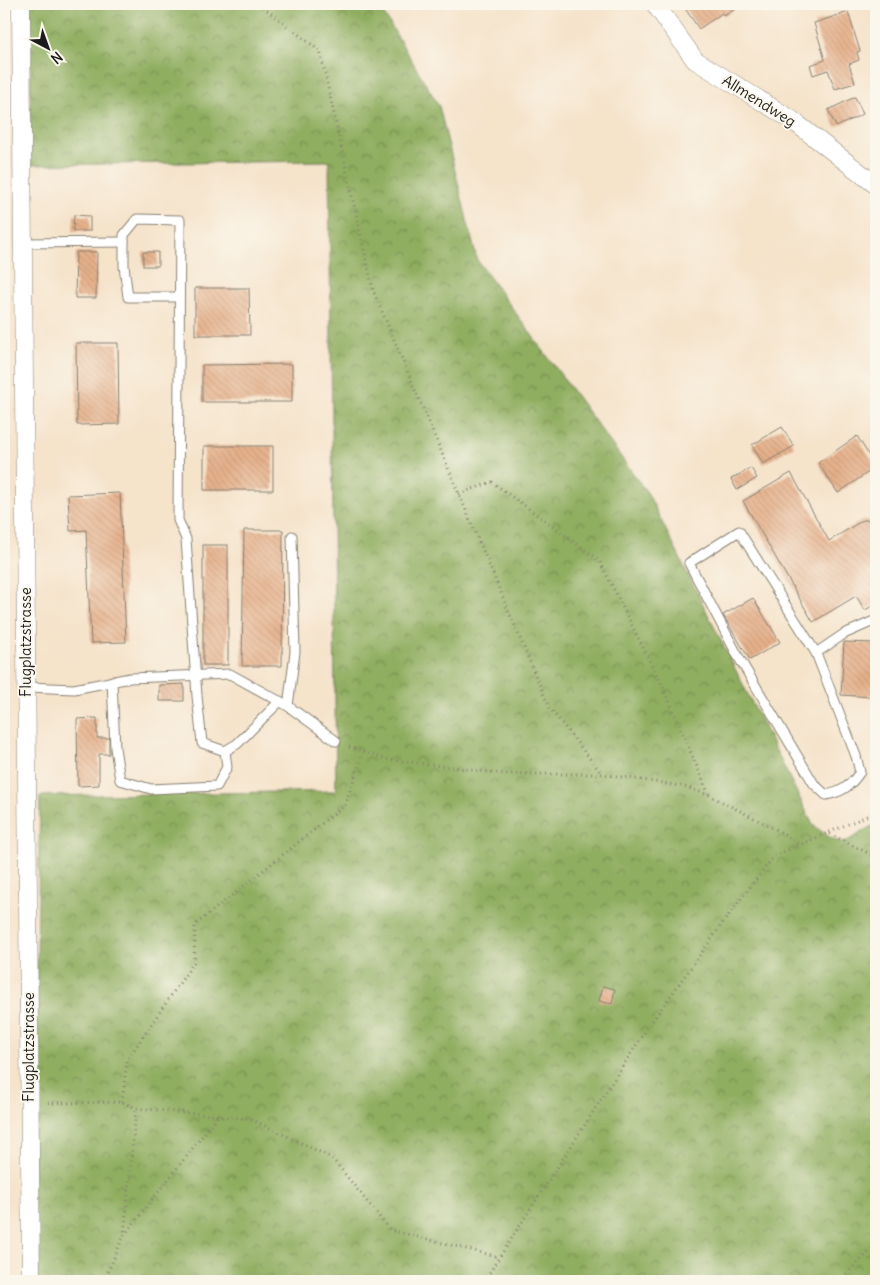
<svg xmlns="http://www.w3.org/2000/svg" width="880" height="1285" font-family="Delius,sans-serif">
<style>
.forest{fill:url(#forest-crowns);stroke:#56653e}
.building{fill:url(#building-back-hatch)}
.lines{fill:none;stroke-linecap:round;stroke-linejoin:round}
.service-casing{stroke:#888073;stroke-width:11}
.minor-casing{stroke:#888073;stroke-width:19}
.path{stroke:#888073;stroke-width:3;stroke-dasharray:1 4;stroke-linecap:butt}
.service{stroke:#fff;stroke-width:9}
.minor{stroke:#fff;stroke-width:18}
.labels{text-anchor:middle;stroke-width:4;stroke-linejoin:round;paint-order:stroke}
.street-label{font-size:15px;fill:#1c1c1c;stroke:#fbf7ec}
</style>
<defs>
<pattern id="forest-crowns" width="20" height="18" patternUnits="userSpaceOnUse" patternTransform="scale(1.25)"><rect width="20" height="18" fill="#90ae60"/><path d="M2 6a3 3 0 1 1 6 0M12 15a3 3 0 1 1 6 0" fill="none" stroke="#758d4e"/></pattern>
<pattern id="building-back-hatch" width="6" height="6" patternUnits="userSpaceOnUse" patternTransform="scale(1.25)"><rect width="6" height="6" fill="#e6b18b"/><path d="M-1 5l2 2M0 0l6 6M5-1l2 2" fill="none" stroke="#c59877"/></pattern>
</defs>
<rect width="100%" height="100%" fill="#fbf7ec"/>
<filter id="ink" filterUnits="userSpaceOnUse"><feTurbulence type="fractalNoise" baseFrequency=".02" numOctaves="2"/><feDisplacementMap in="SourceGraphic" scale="10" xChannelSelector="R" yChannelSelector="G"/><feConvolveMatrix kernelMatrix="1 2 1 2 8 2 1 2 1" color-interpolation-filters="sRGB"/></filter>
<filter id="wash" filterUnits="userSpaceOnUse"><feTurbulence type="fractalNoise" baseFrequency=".0096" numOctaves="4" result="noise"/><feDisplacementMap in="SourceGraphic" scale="20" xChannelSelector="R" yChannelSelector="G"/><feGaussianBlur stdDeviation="1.12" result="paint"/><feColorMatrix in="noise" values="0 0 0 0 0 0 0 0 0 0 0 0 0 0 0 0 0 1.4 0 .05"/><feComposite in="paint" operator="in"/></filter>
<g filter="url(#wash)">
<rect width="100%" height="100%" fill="#f5e3ca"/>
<path class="forest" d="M31 4H378L439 106 477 260 648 494 813 825C850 854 842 840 876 824V1281H31L40 796 336 791 329 161 30 165Z"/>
<g id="blocks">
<g class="building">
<polygon points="682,4 738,4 740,6 724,16 722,13 699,29"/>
<polygon points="848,12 860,51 857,52 859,60 849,64 855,83 835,89 828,70 813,75 810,65 825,60 814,23"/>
<polygon points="855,97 863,114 836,127 828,110"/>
<polygon points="74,215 90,216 90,231 73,231"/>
<polygon points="76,252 97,252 96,298 75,298"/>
<rect x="143" y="252" width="15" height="14"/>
<polygon points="195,288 249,288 250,335 195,335"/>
<polygon points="76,343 118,343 119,424 77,425"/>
<polygon points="292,364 292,402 202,402 202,365"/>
<polygon points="782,427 794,446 763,464 752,445"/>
<polygon points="857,436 876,467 838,493 818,463"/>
<rect x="204" y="446" width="69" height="44"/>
<polygon points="751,468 757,478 737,490 731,479"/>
<polygon points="791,473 829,541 863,520 876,520 876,604 865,610 856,596 813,622 743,501"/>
<polygon points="120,493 126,642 91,643 86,530 70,531 68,495"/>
<polygon points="244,530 283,530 282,666 242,666"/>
<rect x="203" y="545" width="25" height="120"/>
<polygon points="753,598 780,642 750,660 723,615"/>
<polygon points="844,642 875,643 873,697 841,695"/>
<polygon points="184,684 184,701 159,701 159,685"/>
<polygon points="97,718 97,738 109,738 109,754 99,754 99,785 78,786 77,719"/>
<polygon points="603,986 615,989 612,1004 599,1001"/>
</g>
</g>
</g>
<g filter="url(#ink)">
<use href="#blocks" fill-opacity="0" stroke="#888073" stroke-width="1"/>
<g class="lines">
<g class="service-casing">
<g id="service">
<polyline points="23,243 124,242"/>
<polyline points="179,297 128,297 124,266 124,235 137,219 180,220 178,520 186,539 197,696 202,743 225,751 237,744 280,701"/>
<path d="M739 531 816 653 856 756 860 772C851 785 843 792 826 795L814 784 739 658 689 563Z"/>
<polyline points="816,653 844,634 876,620"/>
<polyline points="112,681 115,748 120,780 151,789 217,786 227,767 225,751"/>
<polyline points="27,687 74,689 130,678 230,674 288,706 336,741"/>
<polyline points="288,706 295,652 292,536"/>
</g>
</g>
<g class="minor-casing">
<g id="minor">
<polyline points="21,4 31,1281"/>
<polyline points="655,4 695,60 792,120 876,185"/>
</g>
</g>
<g class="path">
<polyline points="259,4 320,51 373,290 549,707 602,774"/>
<polyline points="459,494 492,482 599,560 663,687 709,795"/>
<polyline points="349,747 386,759 504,774 602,774 682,786 709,795 781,832 798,844"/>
<polyline points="830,834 876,857"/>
<polyline points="122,1102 127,1060 194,962 195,925 345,805 363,753"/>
<polyline points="48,1103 122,1102 136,1108 251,1119 332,1158 390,1230 499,1257"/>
<polyline points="124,1236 136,1108"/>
<polyline points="104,1281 123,1237 218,1116"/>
<polyline points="484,1281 646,1030 730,913 774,856 876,812"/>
<polyline points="839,1281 876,1245"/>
</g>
<use href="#service" class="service"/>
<use href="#minor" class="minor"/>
</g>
</g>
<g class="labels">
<g class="street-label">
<text transform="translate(759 101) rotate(32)" y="5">Allmendweg</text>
<text transform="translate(26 642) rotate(-90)" y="5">Flugplatzstrasse</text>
<text transform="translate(29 1047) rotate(-90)" y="5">Flugplatzstrasse</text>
</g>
</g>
<rect width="880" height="1285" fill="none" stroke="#fbf7ec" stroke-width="20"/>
<g transform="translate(48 48) rotate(139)" stroke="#fbf7ec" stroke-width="4" paint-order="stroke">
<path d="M0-4L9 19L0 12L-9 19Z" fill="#1c1c1c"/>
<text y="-8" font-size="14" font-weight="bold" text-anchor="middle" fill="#1c1c1c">N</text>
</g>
</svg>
